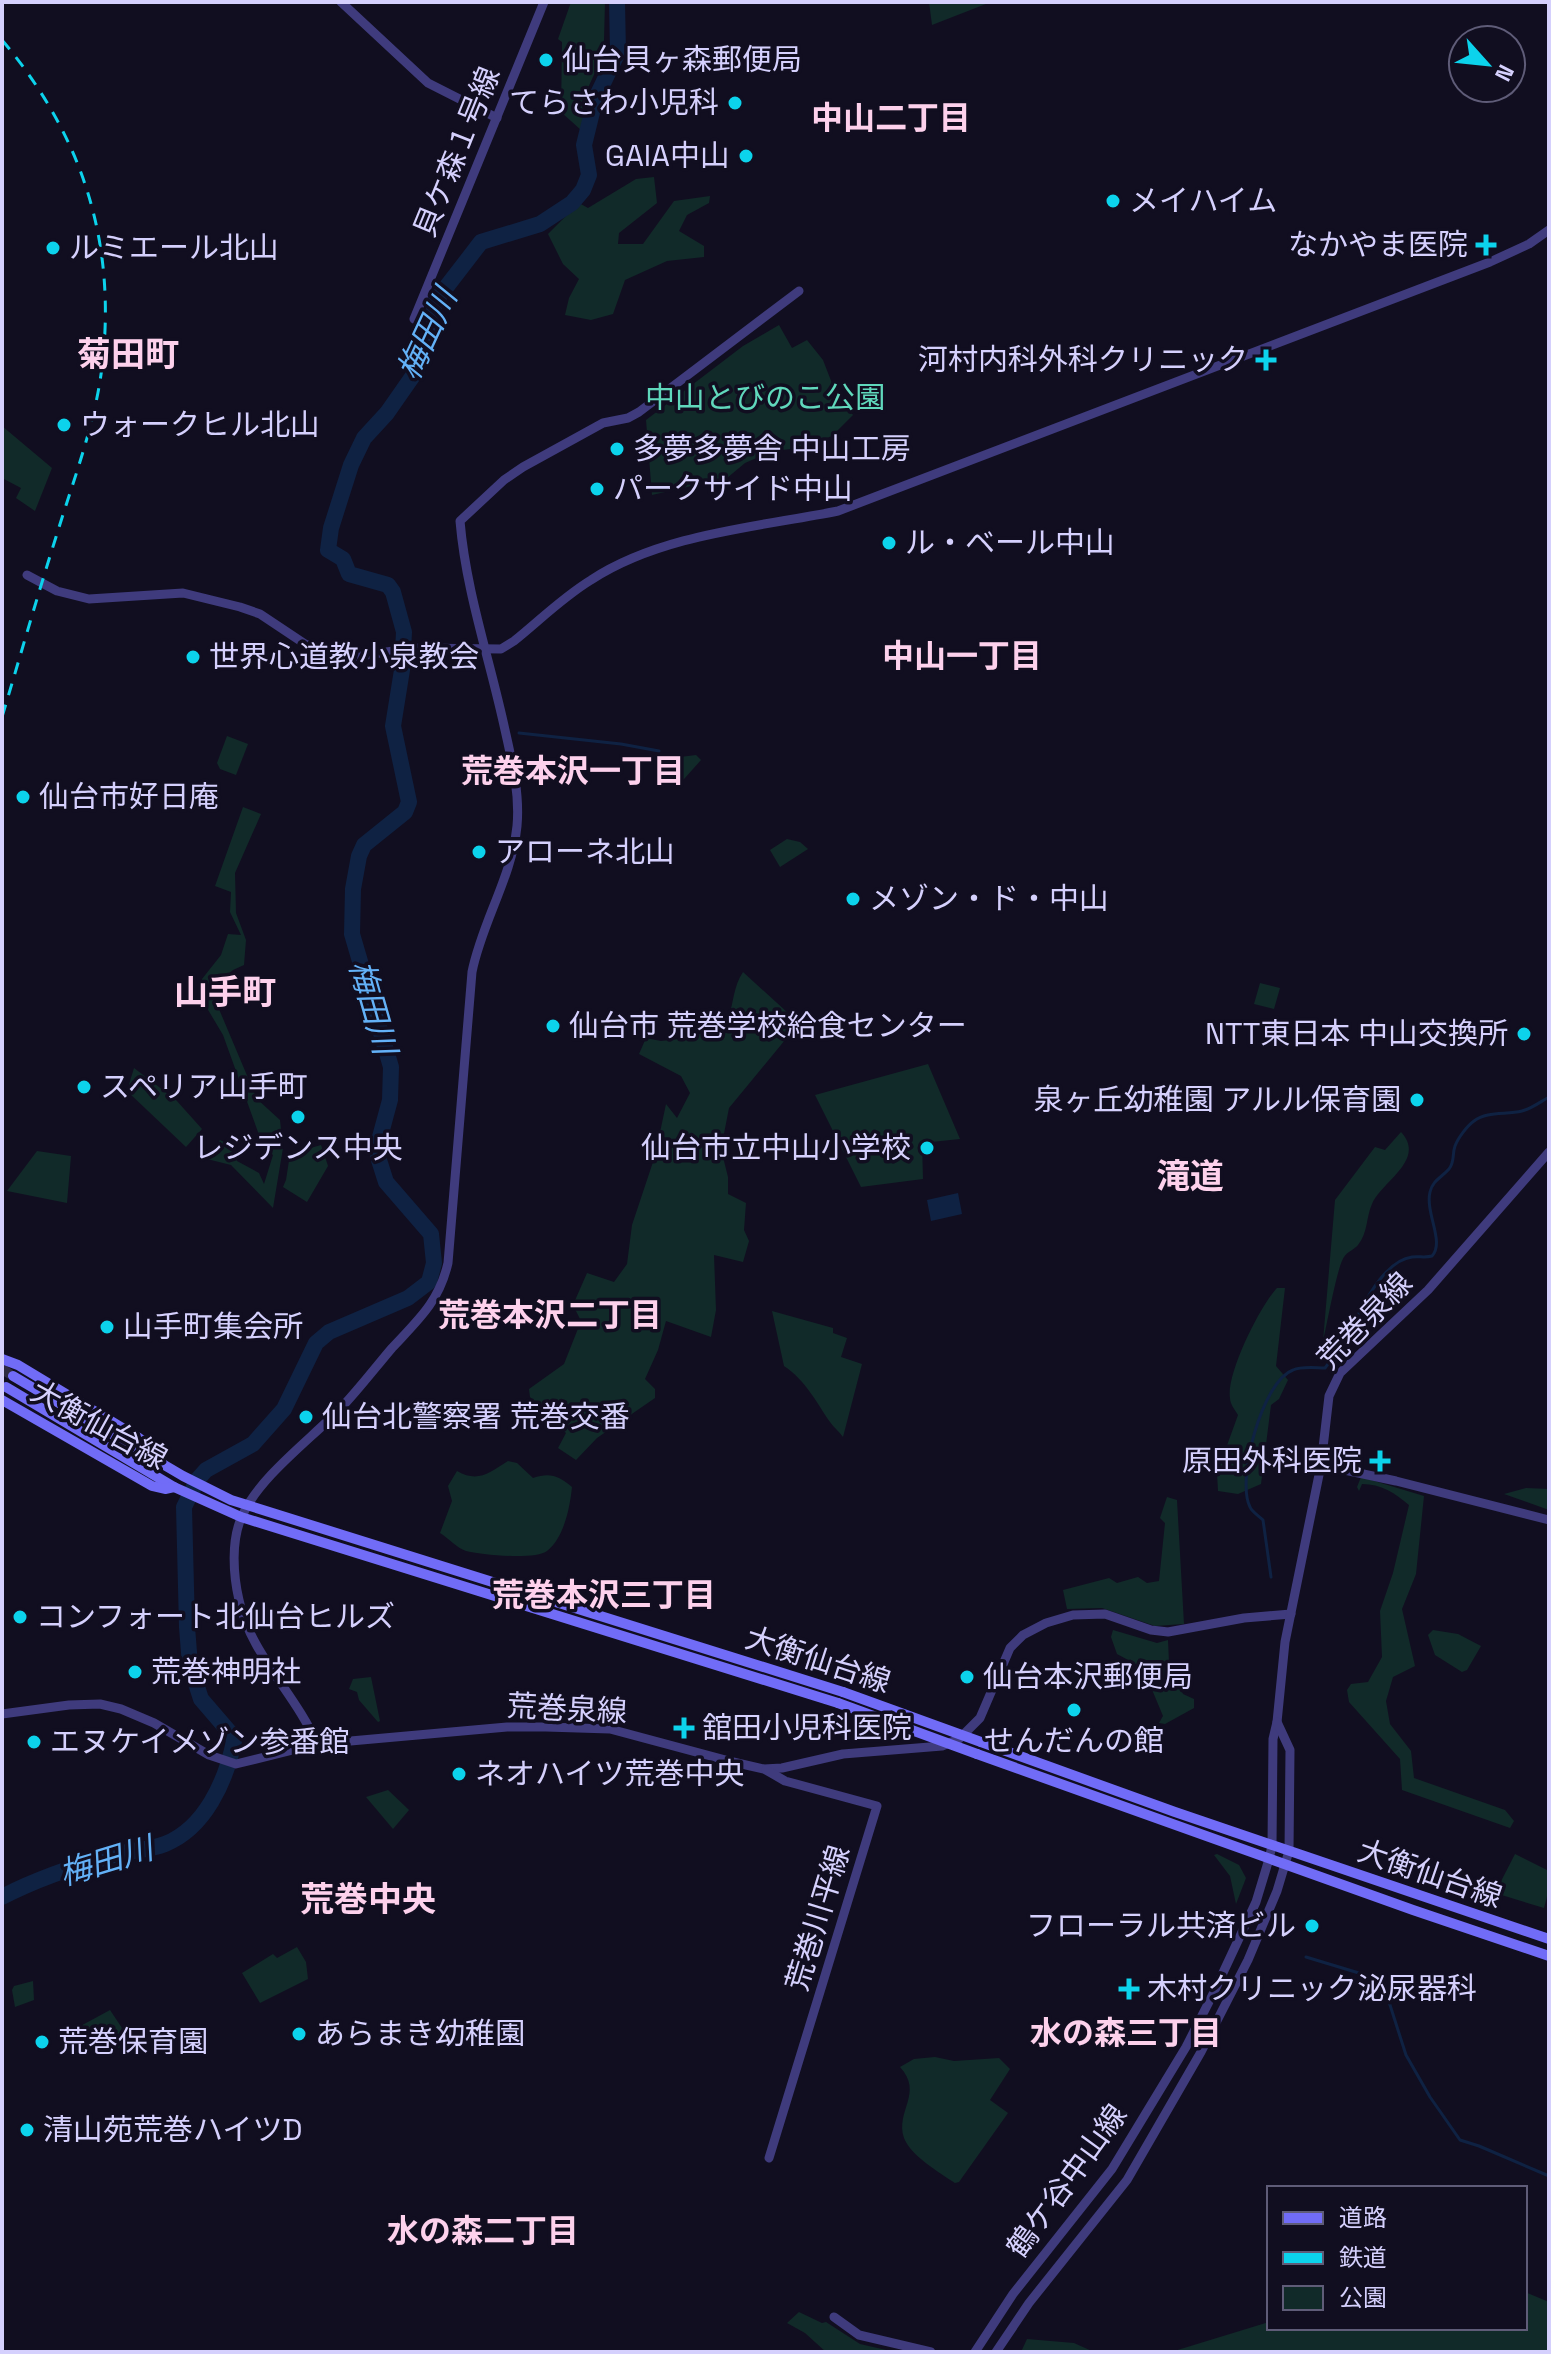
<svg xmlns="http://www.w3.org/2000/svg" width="1551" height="2354" font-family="'Space Grotesk','Noto Sans JP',sans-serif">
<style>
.green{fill:#112a29}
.water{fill:#0f2243}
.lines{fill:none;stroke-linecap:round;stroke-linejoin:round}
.stream{stroke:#0f2243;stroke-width:3}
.river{stroke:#0f2243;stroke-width:16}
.secondary-tunnel{stroke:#2e2b41;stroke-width:10;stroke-dasharray:10 5;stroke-linecap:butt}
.tertiary{stroke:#3f3b7d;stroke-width:9}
.secondary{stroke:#716cf7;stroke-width:10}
.rail{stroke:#0cd3ec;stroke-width:3;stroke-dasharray:12 10;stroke-linecap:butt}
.secondary-bridge{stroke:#716cf7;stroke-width:10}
.poi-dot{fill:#0cd3ec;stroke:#110e20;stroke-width:3}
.labels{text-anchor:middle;stroke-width:7;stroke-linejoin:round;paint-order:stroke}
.poi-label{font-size:30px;fill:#d5d0fd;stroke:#110e20;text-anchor:start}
.street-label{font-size:30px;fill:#d5d0fd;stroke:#110e20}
.park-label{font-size:30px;fill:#60d8bc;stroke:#110e20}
.neighbourhood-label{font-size:32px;font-weight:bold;fill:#fdd1ec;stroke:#110e20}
.water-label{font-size:32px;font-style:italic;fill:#63b1f7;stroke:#110e20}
.quarter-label{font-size:34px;font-weight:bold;fill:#fdd1ec;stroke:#110e20}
</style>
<rect width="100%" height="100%" fill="#110e20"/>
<g class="green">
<polygon points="571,2 605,2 604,40 598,66 587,90 589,107 581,130 561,112 562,42 558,39"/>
<polygon points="929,2 991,2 932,25"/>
<polygon points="654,177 657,203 619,233 618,244 643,244 674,201 710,196 709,203 687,215 679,231 704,246 704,257 667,261 625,280 613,314 591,320 565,315 569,298 579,279 563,264 548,234 579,203 588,208 636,179"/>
<polygon points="779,325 792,348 807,340 823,360 835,391 853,415 832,436 800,448 773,451 745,463 727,478 652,495 646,420 743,346"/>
<polygon points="2,426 52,468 35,511 16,498 21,488 2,478"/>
<polygon points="227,736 248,744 236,775 220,769 217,763"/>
<polygon points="696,755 701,760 676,788 672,785 669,764 672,758"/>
<polygon points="243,807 261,814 235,873 236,913 246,940 244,965 233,970 220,981 216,1002 257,1099 280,1120 283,1148 273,1208 231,1165 207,1159 220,1140 235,1147 237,1161 259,1173 264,1184 273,1155 263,1146 223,1035 201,998 202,979 221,955 228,934 241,935 230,912 231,892 215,886"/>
<polygon points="787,839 800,842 808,849 780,867 770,850"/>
<path d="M743 972 799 1023 729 1108 721 1149 728 1177V1194L746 1203 744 1230 749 1241 743 1262 714 1255 716 1310 711 1337 666 1321 658 1350 645 1379 655 1389V1398L597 1438 576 1460 558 1448 566 1433 530 1397 529 1389 564 1364 581 1321 573 1305 587 1273 614 1282 627 1264 632 1225 655 1156 666 1104 677 1118 690 1093 681 1076 639 1054 646 1038 661 1041 696 1037 708 1025 728 1019C734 1002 733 987 743 972Z"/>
<polygon points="1260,983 1280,988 1274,1009 1254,1004"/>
<polygon points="928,1064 960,1139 922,1143 923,1179 861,1187 815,1095"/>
<polygon points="134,1068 176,1100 202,1129 186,1147 127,1091"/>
<path d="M1401 1132C1427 1160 1381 1182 1372 1204 1366 1217 1368 1233 1358 1245 1355 1249 1347 1252 1344 1257 1337 1267 1327 1325 1323 1341L1335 1200 1375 1147 1385 1150Z"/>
<polygon points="321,1145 328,1166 307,1202 283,1187 286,1180 290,1154"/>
<polygon points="37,1151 71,1156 67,1203 7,1191"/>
<path d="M1277 1288H1285L1276 1366 1288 1380 1279 1399 1271 1405 1261 1484 1238 1494 1218 1491 1217 1473 1238 1415C1235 1410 1230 1404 1230 1398 1226 1374 1260 1306 1277 1288Z"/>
<path d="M772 1311 833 1328V1333L847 1338 841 1357 862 1364 843 1437C839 1431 834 1428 830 1422 815 1400 806 1381 784 1366Z"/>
<path d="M508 1461 517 1463 533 1478C550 1472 559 1476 572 1487 570 1507 564 1538 547 1551 536 1560 481 1555 466 1551 457 1548 448 1538 440 1533L452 1501 448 1486 457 1471C478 1483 489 1473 508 1461Z"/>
<path d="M1361 1477 1424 1496 1416 1574 1402 1609 1415 1666 1393 1677 1386 1701 1390 1724 1411 1751 1414 1778 1505 1810 1514 1821 1510 1828 1402 1790 1400 1759 1349 1702 1347 1690 1351 1684 1368 1682 1382 1657 1380 1611 1393 1573 1409 1505C1395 1493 1381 1484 1362 1484L1359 1491 1357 1487Z"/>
<polygon points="1526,1488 1549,1489 1549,1510 1504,1494"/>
<polygon points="1167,1497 1177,1500 1184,1624 1155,1626 1102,1608 1067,1609 1063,1590 1109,1578 1117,1583 1138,1577 1147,1583 1159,1581 1165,1523 1160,1518"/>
<polygon points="1113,1630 1157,1643 1168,1640 1169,1662 1183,1694 1194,1699 1194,1708 1165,1724 1159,1723 1163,1716 1143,1668 1117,1654 1111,1637"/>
<polygon points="1433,1630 1458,1634 1481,1646 1467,1670 1462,1672 1435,1655 1428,1635"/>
<polygon points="371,1677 380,1721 378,1722 359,1700 357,1692 349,1689 353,1679"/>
<polygon points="388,1790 409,1810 393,1829 366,1797"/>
<polygon points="1217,1854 1239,1865 1246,1878 1236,1904 1230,1876 1214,1855"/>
<polygon points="1515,1854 1549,1871 1549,1889 1544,1908 1495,1893"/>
<polygon points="297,1947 306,1962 308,1979 260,2003 242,1973 273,1954 277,1958"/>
<polygon points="33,1981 34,2000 15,2007 12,1990 14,1986"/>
<polygon points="110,2010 128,2037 128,2047 60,2053 75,2029"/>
<path d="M935 2057 954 2061 999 2058 1010 2069 990 2100 1008 2113 959 2182 955 2183C940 2173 911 2156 904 2138 895 2111 924 2093 900 2067L914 2059Z"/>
<polygon points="1525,2292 1549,2302 1549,2352 1171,2352 1269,2322 1269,2328 1525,2328"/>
<polygon points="799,2312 822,2323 826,2322 860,2344 895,2352 826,2352 805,2333 787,2323"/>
<polygon points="1027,2339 1074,2343 1094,2352 1021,2352"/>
</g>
<polygon class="water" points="958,1193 962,1214 931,1221 927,1200"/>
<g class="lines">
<g class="stream">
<polyline points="519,733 621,744 659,751"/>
<path d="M1359 1313C1369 1294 1388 1260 1412 1257 1419 1256 1425 1258 1432 1256 1445 1242 1425 1213 1430 1192 1433 1180 1441 1178 1449 1169 1455 1162 1452 1154 1455 1146 1458 1138 1467 1126 1474 1121 1487 1111 1506 1115 1522 1111 1531 1109 1540 1102 1549 1097"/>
<path d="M1271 1577 1263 1520C1259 1516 1252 1512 1250 1507 1236 1480 1262 1381 1293 1370 1302 1366 1316 1368 1325 1368L1340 1348"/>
<polyline points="1306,1957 1382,1980 1406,2055 1430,2097 1460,2140 1479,2146 1549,2176"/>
</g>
<path class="river" d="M2 1897C38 1878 78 1865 117 1854 133 1850 150 1850 165 1844 205 1828 226 1781 234 1741L232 1735 201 1699 190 1665 187 1627 184 1507 198 1479 206 1470 253 1444 284 1409 316 1343 329 1332 408 1298 429 1282 434 1263 431 1234 386 1182 379 1160 377 1148 390 1100 391 1067 352 934 353 889 359 856 364 845 405 812 409 802 393 726 402 670 404 632 393 592 388 585 349 574 343 559 328 550 331 528 351 465 364 438 387 413 417 370 422 345 434 329V303L481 242 540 224 572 203 583 190 589 175 584 145 595 100 618 52 617 2"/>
<polyline class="secondary-tunnel" points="2,1369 13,1376"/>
<g class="tertiary">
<polyline points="341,2 428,83 497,118"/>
<polyline points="414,319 544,2"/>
<path d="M27 575 57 591 89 599 183 593 240 607 260 614 305 644 338 656 352 657 414 648 501 649 514 641C539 621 563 597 591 580 661 534 758 527 838 511L1490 262 1529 244 1549 230"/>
<polyline points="1321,1465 1396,1481 1549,1520"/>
<polyline points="2,1714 69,1705 100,1704 121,1709 154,1723 209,1755 236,1764 317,1744 507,1727 546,1727 610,1729 733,1762 764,1769 782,1768 843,1754 942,1746 959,1739 980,1718 1010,1648 1023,1635 1046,1623 1073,1615 1105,1614 1151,1630 1168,1632 1244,1618 1291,1614"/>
<path d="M317 1744C296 1694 250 1654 239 1600 233 1574 231 1540 242 1516 259 1477 311 1439 341 1408 359 1389 375 1368 392 1348 418 1320 439 1302 448 1263L472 972C482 922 512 877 517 826 520 794 512 761 505 730 490 660 466 592 460 521L504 480 523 467 603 423 628 418 639 412 799 291"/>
<polyline points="766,1770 785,1781 877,1806 769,2158"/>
<polyline points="834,2317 859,2335 931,2352"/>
<polyline points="975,2352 1013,2294 1112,2169 1186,2047 1214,1992 1256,1902 1269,1859 1272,1846 1273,1739 1277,1722 1285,1642 1321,1465 1329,1396 1340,1373 1428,1290 1549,1152"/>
<polyline points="996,2352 1029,2303 1127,2180 1201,2052 1248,1960 1277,1891 1289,1851 1290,1750 1277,1722"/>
</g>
<g class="secondary">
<polyline points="2,1359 18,1365 139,1438 155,1449 162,1463"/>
<polyline points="13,1376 183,1476 231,1500 843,1692"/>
<polyline points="6,1387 174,1487 241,1517 838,1703"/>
<polyline points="2,1400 152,1486 165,1489 174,1487"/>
<polyline points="981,1742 1175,1812 1549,1939"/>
<polyline points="977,1754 1413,1910 1549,1956"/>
</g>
<path class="rail" d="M2 40C82 135 117 242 102 367 95 425 73 481 56 537 37 597 20 657 2 717"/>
<g class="secondary-bridge">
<polyline points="843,1692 981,1742"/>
<polyline points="838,1703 977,1754"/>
</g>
</g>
<g class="poi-dot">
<circle cx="546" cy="60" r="8"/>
<circle cx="735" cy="103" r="8"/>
<circle cx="746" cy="156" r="8"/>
<circle cx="1113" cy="201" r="8"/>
<path d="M1482 233h8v8h8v8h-8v8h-8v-8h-8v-8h8z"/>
<circle cx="53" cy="248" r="8"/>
<path d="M1262 348h8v8h8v8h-8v8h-8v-8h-8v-8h8z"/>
<circle cx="64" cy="425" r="8"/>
<circle cx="617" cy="449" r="8"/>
<circle cx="597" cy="489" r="8"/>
<circle cx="889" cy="543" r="8"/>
<circle cx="193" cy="657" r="8"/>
<circle cx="23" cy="797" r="8"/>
<circle cx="479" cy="852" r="8"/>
<circle cx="853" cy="899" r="8"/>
<circle cx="553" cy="1026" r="8"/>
<circle cx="1524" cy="1034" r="8"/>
<circle cx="84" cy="1087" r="8"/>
<circle cx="1417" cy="1100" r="8"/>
<circle cx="298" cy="1117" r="8"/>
<circle cx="927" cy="1148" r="8"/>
<circle cx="107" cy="1327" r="8"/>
<circle cx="306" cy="1417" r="8"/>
<path d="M1376 1449h8v8h8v8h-8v8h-8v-8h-8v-8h8z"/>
<circle cx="20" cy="1617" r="8"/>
<circle cx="135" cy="1672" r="8"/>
<circle cx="967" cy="1677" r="8"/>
<circle cx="1074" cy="1710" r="8"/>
<path d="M680 1716h8v8h8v8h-8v8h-8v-8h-8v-8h8z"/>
<circle cx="34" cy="1742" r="8"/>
<circle cx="459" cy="1774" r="8"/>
<circle cx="1312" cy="1926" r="8"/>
<path d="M1125 1977h8v8h8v8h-8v8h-8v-8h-8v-8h8z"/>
<circle cx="299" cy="2034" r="8"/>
<circle cx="42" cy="2042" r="8"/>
<circle cx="27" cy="2130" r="8"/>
</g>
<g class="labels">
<g class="poi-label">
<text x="562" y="70">仙台貝ヶ森郵便局</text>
<text x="719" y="113" text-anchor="end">てらさわ小児科</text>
<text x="730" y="166" text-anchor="end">GAIA中山</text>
<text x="1129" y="211">メイハイム</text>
<text x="1468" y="255" text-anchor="end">なかやま医院</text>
<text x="69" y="258">ルミエール北山</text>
<text x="1248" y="370" text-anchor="end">河村内科外科クリニック</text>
<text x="80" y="435">ウォークヒル北山</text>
<text x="633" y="459">多夢多夢舎 中山工房</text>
<text x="613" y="499">パークサイド中山</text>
<text x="905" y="553">ル・ベール中山</text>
<text x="209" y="667">世界心道教小泉教会</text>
<text x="39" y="807">仙台市好日庵</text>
<text x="495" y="862">アローネ北山</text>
<text x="869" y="909">メゾン・ド・中山</text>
<text x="569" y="1036">仙台市 荒巻学校給食センター</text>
<text x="1508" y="1044" text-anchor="end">NTT東日本 中山交換所</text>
<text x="100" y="1097">スペリア山手町</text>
<text x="1401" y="1110" text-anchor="end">泉ヶ丘幼稚園 アルル保育園</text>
<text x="298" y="1158" text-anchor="middle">レジデンス中央</text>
<text x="911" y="1158" text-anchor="end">仙台市立中山小学校</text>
<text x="123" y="1337">山手町集会所</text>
<text x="322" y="1427">仙台北警察署 荒巻交番</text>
<text x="1362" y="1471" text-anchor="end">原田外科医院</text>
<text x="36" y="1627">コンフォート北仙台ヒルズ</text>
<text x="151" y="1682">荒巻神明社</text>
<text x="983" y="1687">仙台本沢郵便局</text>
<text x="702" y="1738">舘田小児科医院</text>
<text x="1074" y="1751" text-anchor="middle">せんだんの館</text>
<text x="50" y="1752">エヌケイメゾン参番館</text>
<text x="475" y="1784">ネオハイツ荒巻中央</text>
<text x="1296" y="1936" text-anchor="end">フローラル共済ビル</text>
<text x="1147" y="1999">木村クリニック泌尿器科</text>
<text x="315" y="2044">あらまき幼稚園</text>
<text x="58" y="2052">荒巻保育園</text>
<text x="43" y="2140">清山苑荒巻ハイツD</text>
</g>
<g class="street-label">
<text transform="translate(457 152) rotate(-68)" y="10">貝ケ森１号線</text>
<text transform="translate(1365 1321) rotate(-46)" y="10">荒巻泉線</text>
<text transform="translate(99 1425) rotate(29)" y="10">大衡仙台線</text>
<text transform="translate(818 1660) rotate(18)" y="10">大衡仙台線</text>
<text transform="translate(567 1709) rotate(3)" y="10">荒巻泉線</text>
<text transform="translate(1430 1874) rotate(19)" y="10">大衡仙台線</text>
<text transform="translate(818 1918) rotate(-73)" y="10">荒巻川平線</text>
<text transform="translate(1067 2181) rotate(-54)" y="10">鶴ケ谷中山線</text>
</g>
<g class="park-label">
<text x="765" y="408">中山とびのこ公園</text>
</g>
<g class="neighbourhood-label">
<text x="891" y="129">中山二丁目</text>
<text x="962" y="667">中山一丁目</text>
<text x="573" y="782">荒巻本沢一丁目</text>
<text x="550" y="1326">荒巻本沢二丁目</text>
<text x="604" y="1606">荒巻本沢三丁目</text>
<text x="1126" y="2044">水の森三丁目</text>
<text x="483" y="2242">水の森二丁目</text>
</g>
<g class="water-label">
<text transform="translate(427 334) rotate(-65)" y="11">梅田川</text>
<text transform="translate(373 1007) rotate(74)" y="11">梅田川</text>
<text transform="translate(106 1861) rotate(-17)" y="11">梅田川</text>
</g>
<g class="quarter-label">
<text x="128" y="366">菊田町</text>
<text x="225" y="1004">山手町</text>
<text x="1190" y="1188">滝道</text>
<text x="368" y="1911">荒巻中央</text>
</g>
</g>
<rect width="1551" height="2354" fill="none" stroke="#d5d0fd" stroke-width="8"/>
<rect x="1267" y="2186" width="260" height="144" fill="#110e20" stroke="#5f5c78" stroke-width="2"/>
<rect x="1283" y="2212" width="40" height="12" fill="#716cf7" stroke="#5f5c78" stroke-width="2"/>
<text x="1339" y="2226" font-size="24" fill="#d5d0fd">道路</text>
<rect x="1283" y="2252" width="40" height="12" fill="#0cd3ec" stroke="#5f5c78" stroke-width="2"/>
<text x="1339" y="2266" font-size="24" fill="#d5d0fd">鉄道</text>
<rect x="1283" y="2286" width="40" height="24" fill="#112a29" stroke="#5f5c78" stroke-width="2"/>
<text x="1339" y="2306" font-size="24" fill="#d5d0fd">公園</text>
<g transform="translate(1487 64) rotate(117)"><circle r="38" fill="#110e20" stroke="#5f5c78" stroke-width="2"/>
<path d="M0-6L14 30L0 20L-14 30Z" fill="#0cd3ec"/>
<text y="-12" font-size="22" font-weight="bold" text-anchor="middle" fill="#d5d0fd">N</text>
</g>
</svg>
